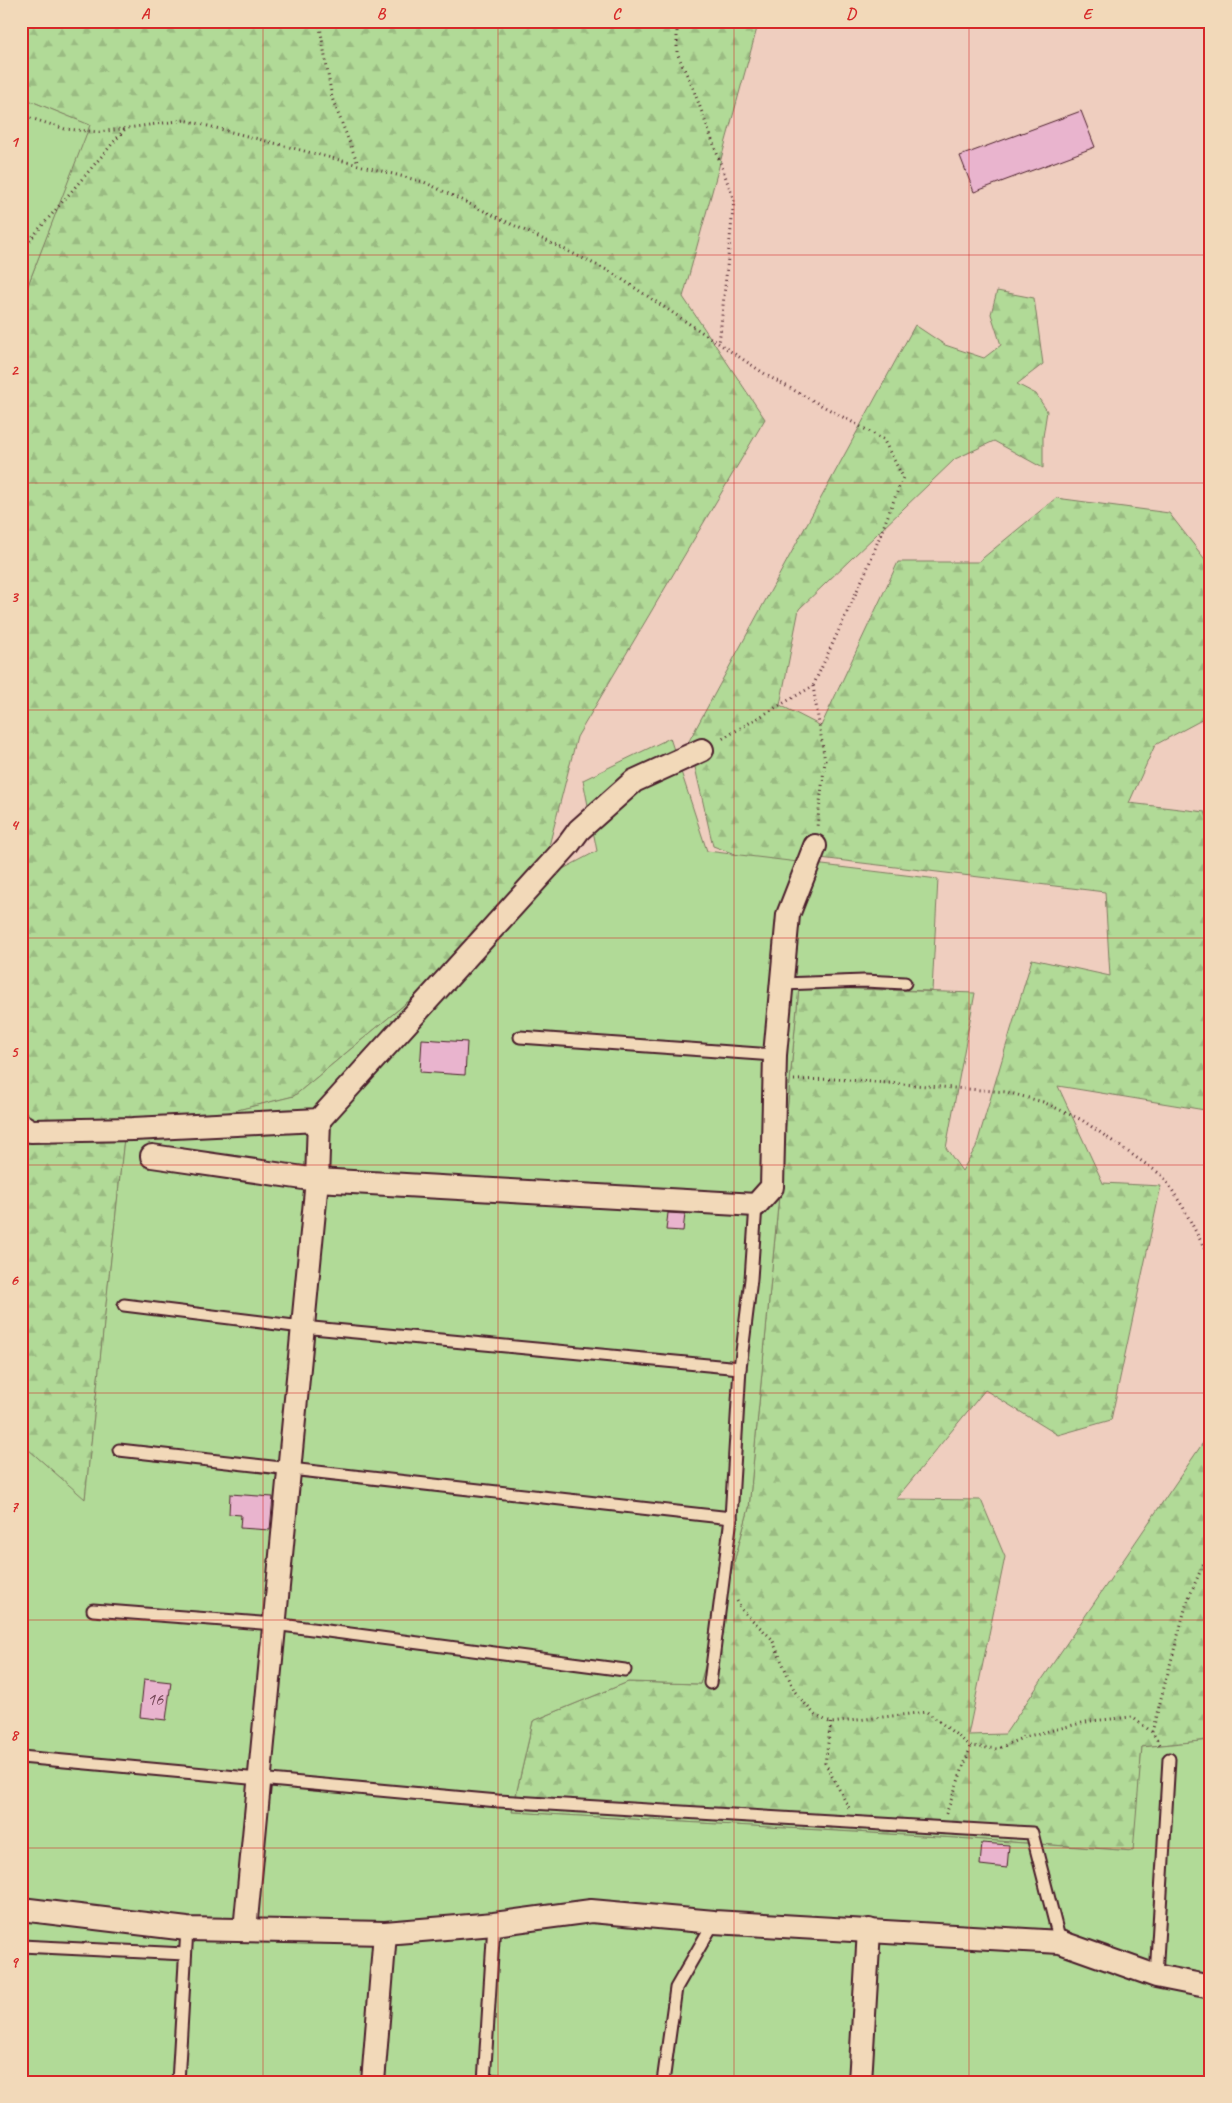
<svg xmlns="http://www.w3.org/2000/svg" width="1232" height="2103" font-family="Caveat,sans-serif">
<style>
.forest{fill:url(#forest-firs);stroke:#7e7c61}
.garden{fill:#b1da97;stroke:#7e7c61}
.building{fill:#e9b4ce;stroke:#4a1f2b}
.lines{fill:none;stroke-linecap:round;stroke-linejoin:round}
.lane-casing{stroke:#4a1f2b;stroke-width:15}
.street-casing{stroke:#4a1f2b;stroke-width:26}
.path{stroke:#4a1f2b;stroke-width:3;stroke-dasharray:1 4;stroke-linecap:butt}
.lane{stroke:#f2d9b9;stroke-width:11}
.street{stroke:#f2d9b9;stroke-width:22}
.grid{fill:none;stroke:#d62828;stroke-width:1;stroke-opacity:0.55}
.labels{text-anchor:middle;stroke-width:4;stroke-linejoin:round;paint-order:stroke}
.number-label{font-size:18px;fill:#724454}
.neatline{fill:none;stroke:#d62828;stroke-width:2}
.grid-label{font-size:16px;text-anchor:middle;font-weight:bold;fill:#d62828}
</style>
<defs>
<pattern id="forest-firs" width="22" height="20" patternUnits="userSpaceOnUse" patternTransform="scale(1.25)"><rect width="22" height="20" fill="#b1da97"/><path d="M5 1l3.5 6h-7zM16 11l3.5 6h-7z" fill="#9abb82"/></pattern>
</defs>
<rect width="100%" height="100%" fill="#efcebf"/>
<filter id="ink" filterUnits="userSpaceOnUse"><feTurbulence type="fractalNoise" baseFrequency=".02" numOctaves="2"/><feDisplacementMap in="SourceGraphic" scale="10" xChannelSelector="R" yChannelSelector="G"/><feConvolveMatrix kernelMatrix="1 2 1 2 8 2 1 2 1" color-interpolation-filters="sRGB"/></filter>
<g filter="url(#ink)">
<g class="forest">
<polygon points="21,21 759,21 683,297 765,419 577,737 540,881 462,957 294,1096 124,1139 85,1500 21,1443 21,303 89,125 21,97"/>
<polygon points="997,291 1034,298 1043,364 1017,384 1036,394 1047,411 1043,437 1043,468 994,441 955,459 799,609 780,705 821,726 898,562 978,562 1056,498 1169,513 1211,567 1211,715 1155,745 1129,803 1205,812 1211,829 1211,1111 1058,1086 1103,1183 1161,1186 1111,1420 1058,1435 985,1390 896,1499 981,1500 1005,1557 968,1735 1005,1734 1211,1431 1211,1740 1142,1747 1134,1851 956,1838 512,1812 533,1721 628,1682 700,1684 749,1508 799,987 975,993 946,1148 962,1171 976,1147 1032,959 1110,976 1105,892 820,858 797,877 713,846 689,741 915,325 945,345 984,358 1001,345 991,314"/>
</g>
<g class="garden">
<polygon points="21,97 90,125 21,303"/>
<polygon points="670,738 707,851 938,879 932,991 799,987 749,1508 700,1684 628,1682 533,1721 512,1812 956,1838 1133,1851 1142,1747 1211,1740 1211,2082 21,2082 21,1443 85,1499 124,1138 294,1096 462,957 540,881 597,851 583,780"/>
</g>
<g class="building">
<polygon points="1081,111 1095,147 974,192 960,156"/>
<polygon points="422,1039 467,1042 465,1075 420,1072"/>
<polygon points="668,1213 685,1214 683,1231 666,1230"/>
<polygon points="230,1494 273,1497 270,1530 240,1528 241,1515 229,1514"/>
<polygon points="144,1679 171,1682 166,1720 140,1717"/>
<polygon points="982,1843 1009,1845 1007,1868 980,1865"/>
</g>
<g class="lines">
<g class="lane-casing">
<g id="lane">
<polyline points="782,984 864,981 905,983"/>
<polyline points="520,1037 775,1055"/>
<polyline points="124,1305 302,1327 740,1368"/>
<polyline points="119,1450 731,1518"/>
<polyline points="93,1610 274,1624 625,1670"/>
<polyline points="710,1683 731,1518 740,1368 751,1279 756,1205"/>
<polyline points="21,1757 498,1801 1032,1833 1060,1942"/>
<polyline points="21,1946 185,1954"/>
<polyline points="1156,1976 1169,1759"/>
<polyline points="484,2080 512,2082"/>
<polyline points="178,2082 187,1929"/>
<polyline points="484,2082 494,1924"/>
<polyline points="663,2082 676,1988 714,1922"/>
</g>
</g>
<g class="street-casing">
<g id="street">
<polyline points="21,1125 31,1131 133,1129 319,1120 568,845 579,830 634,781 702,750"/>
<polyline points="152,1156 317,1180 756,1205 772,1187 775,1055 788,915 815,846"/>
<polyline points="21,1909 187,1929 385,1933 494,1924 591,1911 714,1922 1060,1942 1156,1976 1211,1987"/>
<polyline points="245,1930 317,1180 319,1120"/>
<polyline points="373,2082 385,1933"/>
<polyline points="860,2082 869,1930"/>
</g>
</g>
<g class="path">
<polyline points="319,21 332,98 358,164"/>
<polyline points="677,21 677,53 693,88 734,200 719,344"/>
<polyline points="21,115 65,129 99,132 185,120 424,182 611,272 768,376 883,439 903,477 867,569 813,686 720,740"/>
<polyline points="21,253 34,235 125,129"/>
<polyline points="813,686 825,761 817,827"/>
<polyline points="794,1080 835,1079 1007,1092 1043,1102 1082,1120 1163,1176 1183,1207 1211,1261"/>
<polyline points="737,1601 741,1609 772,1639 795,1692 815,1715 831,1723 927,1712 971,1746 997,1749 1024,1737 1090,1721 1132,1717 1152,1732 1161,1746"/>
<polyline points="831,1723 825,1763 849,1808"/>
<polyline points="1152,1732 1187,1602 1211,1546"/>
<polyline points="946,1814 971,1746"/>
</g>
<use href="#lane" class="lane"/>
<use href="#street" class="street"/>
</g>
</g>
<path class="grid" d="M263 21V2082M498 21V2082M734 21V2082M969 21V2082M21 255H1211M21 483H1211M21 710H1211M21 938H1211M21 1165H1211M21 1393H1211M21 1620H1211M21 1848H1211"/>
<g class="labels">
<g class="number-label">
<text x="155" y="1705">16</text>
</g>
</g>
<rect width="1232" height="2103" fill="none" stroke="#f2d9b9" stroke-width="55"/>
<rect x="28" y="28" width="1176" height="2048" class="neatline"/>
<g class="grid-label">
<text x="145" y="19">A</text>
<text x="381" y="19">B</text>
<text x="616" y="19">C</text>
<text x="851" y="19">D</text>
<text x="1087" y="19">E</text>
<text x="14" y="147">1</text>
<text x="14" y="375">2</text>
<text x="14" y="602">3</text>
<text x="14" y="830">4</text>
<text x="14" y="1057">5</text>
<text x="14" y="1285">6</text>
<text x="14" y="1512">7</text>
<text x="14" y="1740">8</text>
<text x="14" y="1967">9</text>
</g>
</svg>
